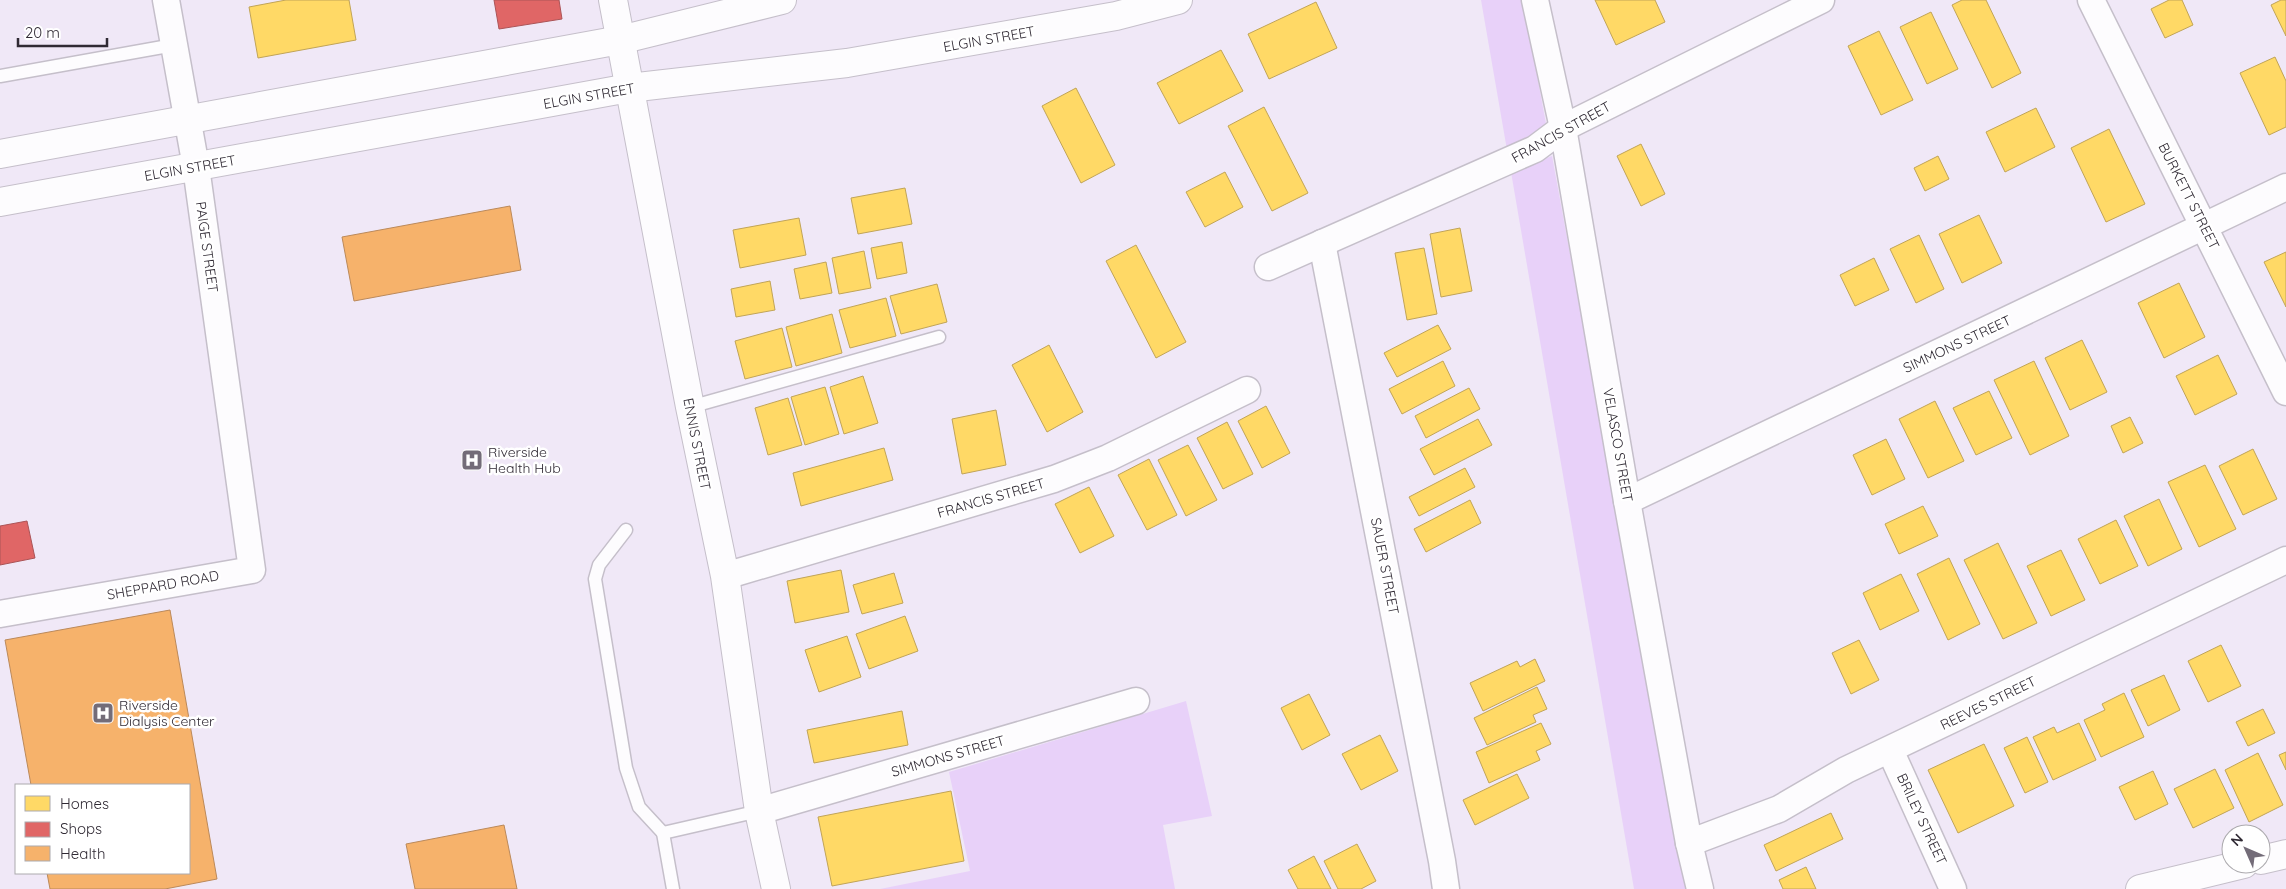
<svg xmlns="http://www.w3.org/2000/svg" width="2286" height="889" font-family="Quicksand,sans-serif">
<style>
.green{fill:#e8d1f9}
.homes{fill:#ffd966;stroke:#c1a457}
.shops{fill:#e06666;stroke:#ab5457}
.health{fill:#f6b26b;stroke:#bb895a}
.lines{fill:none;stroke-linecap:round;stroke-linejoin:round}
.lane-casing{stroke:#c5bfca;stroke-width:15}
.street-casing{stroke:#c5bfca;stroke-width:29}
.secondary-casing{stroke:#c5bfca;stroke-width:30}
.primary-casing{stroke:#c5bfca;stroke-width:30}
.lane{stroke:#fdfcfe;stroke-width:12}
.street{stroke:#fdfcfe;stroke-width:26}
.secondary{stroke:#fdfcfe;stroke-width:28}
.primary{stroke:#fdfcfe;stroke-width:28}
.labels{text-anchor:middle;stroke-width:5;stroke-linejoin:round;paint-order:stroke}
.street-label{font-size:14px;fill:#302a34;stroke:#fff}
.poi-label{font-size:14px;fill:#302a34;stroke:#fff;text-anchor:start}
</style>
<rect width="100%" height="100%" fill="#f0e8f7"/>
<g class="green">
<polygon points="1481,0 1523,0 1547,129 1507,150"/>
<polygon points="1552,156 1687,889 1634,889 1511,172"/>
<polygon points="1186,701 1212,816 1163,825 1175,889 880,889 970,871 949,772"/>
</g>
<g class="homes">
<polygon points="286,0 349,0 356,40 258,58 249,7"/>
<polygon points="1595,0 1655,0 1665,22 1616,45"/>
<polygon points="1962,0 1986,0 2021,73 1992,88 1952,5"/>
<polygon points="2169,0 2182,0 2193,25 2165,38 2151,9"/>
<polygon points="2281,0 2286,0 2286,36 2271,5"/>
<polygon points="1316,2 1337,48 1269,79 1248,34"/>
<polygon points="1931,12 1958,69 1927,84 1900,27"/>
<polygon points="1879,31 1913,100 1881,115 1848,46"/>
<polygon points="1221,50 1243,91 1179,124 1157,83"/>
<polygon points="2275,57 2286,81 2286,127 2269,135 2240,73"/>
<polygon points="1076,88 1115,165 1081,183 1042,106"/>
<polygon points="1264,107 1308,193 1272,211 1228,126"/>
<polygon points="2036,108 2055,147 2005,172 1986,132"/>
<polygon points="2109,129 2145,204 2106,222 2071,148"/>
<polygon points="1641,144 1665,194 1641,206 1617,156"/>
<polygon points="1938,156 1949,179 1925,191 1914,168"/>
<polygon points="1225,172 1243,207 1205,227 1186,192"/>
<polygon points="905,188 912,224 858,234 851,198"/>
<polygon points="1979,215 2002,263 1962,283 1939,234"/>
<polygon points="799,218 806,255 740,268 733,230"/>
<polygon points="1460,228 1472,291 1441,297 1430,234"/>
<polygon points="1919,235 1944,289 1916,303 1890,249"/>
<polygon points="902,242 907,273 877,279 871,248"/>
<polygon points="1136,245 1186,342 1156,358 1106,261"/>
<polygon points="1424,248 1437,314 1407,320 1395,253"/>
<polygon points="864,251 871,288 839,294 832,258"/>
<polygon points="2286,252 2286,307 2264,262"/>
<polygon points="1874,258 1889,290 1855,306 1840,275"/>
<polygon points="826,262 832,293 800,299 794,269"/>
<polygon points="770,281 775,310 736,317 731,289"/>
<polygon points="2179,283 2205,337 2164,358 2138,303"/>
<polygon points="937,284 947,322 901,334 890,296"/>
<polygon points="886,298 896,336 850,348 839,310"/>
<polygon points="832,314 842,353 796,366 786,327"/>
<polygon points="1438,325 1451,349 1397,377 1384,353"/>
<polygon points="782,328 792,367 745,379 735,341"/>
<polygon points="2082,340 2107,392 2070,410 2045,358"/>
<polygon points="1049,345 1083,412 1047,432 1012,365"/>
<polygon points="2218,355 2237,394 2195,415 2176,376"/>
<polygon points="1443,361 1455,386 1402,414 1389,389"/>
<polygon points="2034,361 2069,436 2030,455 1994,380"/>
<polygon points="863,376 878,423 844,434 830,387"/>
<polygon points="825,387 839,434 805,445 791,397"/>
<polygon points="1469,388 1480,409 1426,438 1415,416"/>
<polygon points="1989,391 2012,438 1976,455 1953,408"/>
<polygon points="788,398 802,445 768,455 755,408"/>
<polygon points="1935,401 1964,461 1928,478 1899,419"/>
<polygon points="1266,406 1290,453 1262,468 1238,421"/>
<polygon points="996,410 1006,465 962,474 952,419"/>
<polygon points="2130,417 2143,443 2123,453 2111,426"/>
<polygon points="1478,419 1492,445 1434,475 1420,449"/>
<polygon points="1227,422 1253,474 1223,489 1197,438"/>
<polygon points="1886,439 1905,479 1872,495 1853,455"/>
<polygon points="1188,445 1217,500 1186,516 1158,460"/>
<polygon points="884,448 893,480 801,506 793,473"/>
<polygon points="2253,449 2277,499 2243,515 2219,466"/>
<polygon points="1149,459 1177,515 1147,530 1118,475"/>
<polygon points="2205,465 2236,529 2199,547 2168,482"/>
<polygon points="1465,468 1475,487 1419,516 1409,497"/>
<polygon points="1089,487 1114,536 1080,553 1055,504"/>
<polygon points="2159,499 2182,549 2148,566 2124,516"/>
<polygon points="1470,500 1481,523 1426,552 1414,529"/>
<polygon points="1923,506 1938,536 1899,554 1885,524"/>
<polygon points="2116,520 2138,566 2100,584 2078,539"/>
<polygon points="1998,543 2037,623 2003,639 1964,560"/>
<polygon points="2061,550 2085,600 2051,616 2027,566"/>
<polygon points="1949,558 1980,624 1948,640 1917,574"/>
<polygon points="841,570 849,612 795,623 787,581"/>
<polygon points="894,573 903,603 862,614 853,585"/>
<polygon points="1901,574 1919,611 1880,630 1863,593"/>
<polygon points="905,616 918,651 869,669 856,634"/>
<polygon points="847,636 861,677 819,692 805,650"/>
<polygon points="1859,640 1879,680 1851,694 1832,653"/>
<polygon points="2221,645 2241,686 2208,702 2188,661"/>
<polygon points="1535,659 1545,681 1483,711 1470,683 1517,661 1520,667"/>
<polygon points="2164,675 2180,710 2148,726 2131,690"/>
<polygon points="1537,687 1547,709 1533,715 1536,722 1487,745 1474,718"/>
<polygon points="2124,693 2144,737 2101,757 2084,720 2105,710 2102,704"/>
<polygon points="1309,694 1330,735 1302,750 1281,708"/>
<polygon points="2263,709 2275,733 2248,746 2236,722"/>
<polygon points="902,711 908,745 814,763 807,730"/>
<polygon points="1541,723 1551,744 1536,751 1540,760 1489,783 1476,752"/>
<polygon points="2079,723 2096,760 2053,780 2033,737 2054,727 2057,733"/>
<polygon points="1380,735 1398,771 1361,790 1342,754"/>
<polygon points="2027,737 2048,782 2025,793 2004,748"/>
<polygon points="1984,744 2014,806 1958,833 1928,770"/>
<polygon points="2286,752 2286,770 2279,755"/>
<polygon points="2258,753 2283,805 2249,822 2225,770"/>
<polygon points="2215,769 2234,808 2193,828 2174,789"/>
<polygon points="2153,771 2168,804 2135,820 2119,787"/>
<polygon points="1517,774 1529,798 1475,825 1463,800"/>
<polygon points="951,791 964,861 832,886 818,817"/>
<polygon points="1831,813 1843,839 1776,871 1764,845"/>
<polygon points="1357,844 1376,881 1361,889 1338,889 1324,861"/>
<polygon points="1314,856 1331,889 1298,889 1288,870"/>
<polygon points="1806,867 1816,889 1783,889 1779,880"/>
</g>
<g class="shops">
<polygon points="494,0 559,0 562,19 499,29"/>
<polygon points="27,521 35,558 0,565 0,526"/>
</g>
<g class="health">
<polygon points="510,206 521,270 354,301 342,237"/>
<polygon points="170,610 217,879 165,889 50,889 47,873 189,873 189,785 31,785 5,640"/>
<polygon points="504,825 517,889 415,889 406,844"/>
</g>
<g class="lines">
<g class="lane-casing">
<g id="lane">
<polyline points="0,76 174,45"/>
<polyline points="690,407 939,337"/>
<polyline points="626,530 599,565 595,579 626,768 639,807 663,833"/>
<polyline points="673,889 663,833 759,811"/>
</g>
</g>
<g class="street-casing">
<g id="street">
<polyline points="1535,0 1563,128 1627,501 1689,843 1700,889"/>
<polyline points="2091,0 2286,392"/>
<polyline points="1322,243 1442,861 1446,889"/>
<polyline points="1268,267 1535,149 1563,128 1821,0"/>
<polyline points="1627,501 2286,187"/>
<polyline points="725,576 1054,479 1108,458 1247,390"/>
<polyline points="0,614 252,570 196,167 166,0"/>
<polyline points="1890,750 1953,889"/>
<polyline points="759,811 1136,701"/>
<polyline points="1689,843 1779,809 1846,770 2286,560"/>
</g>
</g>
<g class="secondary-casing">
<g id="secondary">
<polyline points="613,0 690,407 725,576 759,811 776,889"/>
<polyline points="2261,860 2286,854"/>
<polyline points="2140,889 2244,864"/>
</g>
</g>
<g class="primary-casing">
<g id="primary">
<polyline points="0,154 620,40 782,0"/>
<polyline points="0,202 629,88 847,63 1116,16 1178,0"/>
</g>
</g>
<use href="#lane" class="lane"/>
<use href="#street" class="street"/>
<use href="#secondary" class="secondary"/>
<use href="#primary" class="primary"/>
</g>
<defs>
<g id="hospital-square" transform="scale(1.125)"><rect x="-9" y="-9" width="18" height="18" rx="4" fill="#736c78" stroke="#fff"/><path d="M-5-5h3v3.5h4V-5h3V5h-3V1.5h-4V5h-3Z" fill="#fff"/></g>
</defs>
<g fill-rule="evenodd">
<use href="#hospital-square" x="472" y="460"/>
<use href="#hospital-square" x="103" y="713"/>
</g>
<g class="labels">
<g class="street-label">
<text transform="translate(989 39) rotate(-10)" y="5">ELGIN STREET</text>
<text transform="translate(589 96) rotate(-10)" y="5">ELGIN STREET</text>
<text transform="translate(1561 132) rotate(-29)" y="5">FRANCIS STREET</text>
<text transform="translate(190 168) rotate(-10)" y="5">ELGIN STREET</text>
<text transform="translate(2189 196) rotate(63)" y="5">BURKETT STREET</text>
<text transform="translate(207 247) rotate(82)" y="5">PAIGE STREET</text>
<text transform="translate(1957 344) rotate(-25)" y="5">SIMMONS STREET</text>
<text transform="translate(697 444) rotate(79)" y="5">ENNIS STREET</text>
<text transform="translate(1618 445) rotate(80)" y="5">VELASCO STREET</text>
<text transform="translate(991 498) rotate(-16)" y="5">FRANCIS STREET</text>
<text transform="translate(1385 566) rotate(79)" y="5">SAUER STREET</text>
<text transform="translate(163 585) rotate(-10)" y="5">SHEPPARD ROAD</text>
<text transform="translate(1988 703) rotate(-26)" y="5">REEVES STREET</text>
<text transform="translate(948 756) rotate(-16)" y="5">SIMMONS STREET</text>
<text transform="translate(1922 819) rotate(65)" y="5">BRILEY STREET</text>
</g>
<g class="poi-label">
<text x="488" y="457">Riverside<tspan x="488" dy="16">Health Hub</tspan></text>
<text x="119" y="710">Riverside<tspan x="119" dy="16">Dialysis Center</tspan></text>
</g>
</g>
<rect x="15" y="784" width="175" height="90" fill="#ffffff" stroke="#acaaae"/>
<rect x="25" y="796" width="25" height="15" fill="#ffd966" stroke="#acaaae"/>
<text x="60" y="809" font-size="15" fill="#302a34">Homes</text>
<rect x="25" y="822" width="25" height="15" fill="#e06666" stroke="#acaaae"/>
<text x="60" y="834" font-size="15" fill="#302a34">Shops</text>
<rect x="25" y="846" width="25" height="15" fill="#f6b26b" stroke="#acaaae"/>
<text x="60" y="859" font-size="15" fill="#302a34">Health</text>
<g transform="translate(2246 849) rotate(315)"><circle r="24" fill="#ffffff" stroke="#acaaae"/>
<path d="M0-4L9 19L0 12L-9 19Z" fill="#736c78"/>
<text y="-8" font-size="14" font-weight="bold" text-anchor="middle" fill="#302a34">N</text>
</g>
<path d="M18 38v8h89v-8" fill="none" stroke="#302a34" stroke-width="2.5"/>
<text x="25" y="38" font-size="15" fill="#302a34" stroke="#ffffff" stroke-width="4" paint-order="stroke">20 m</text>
</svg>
